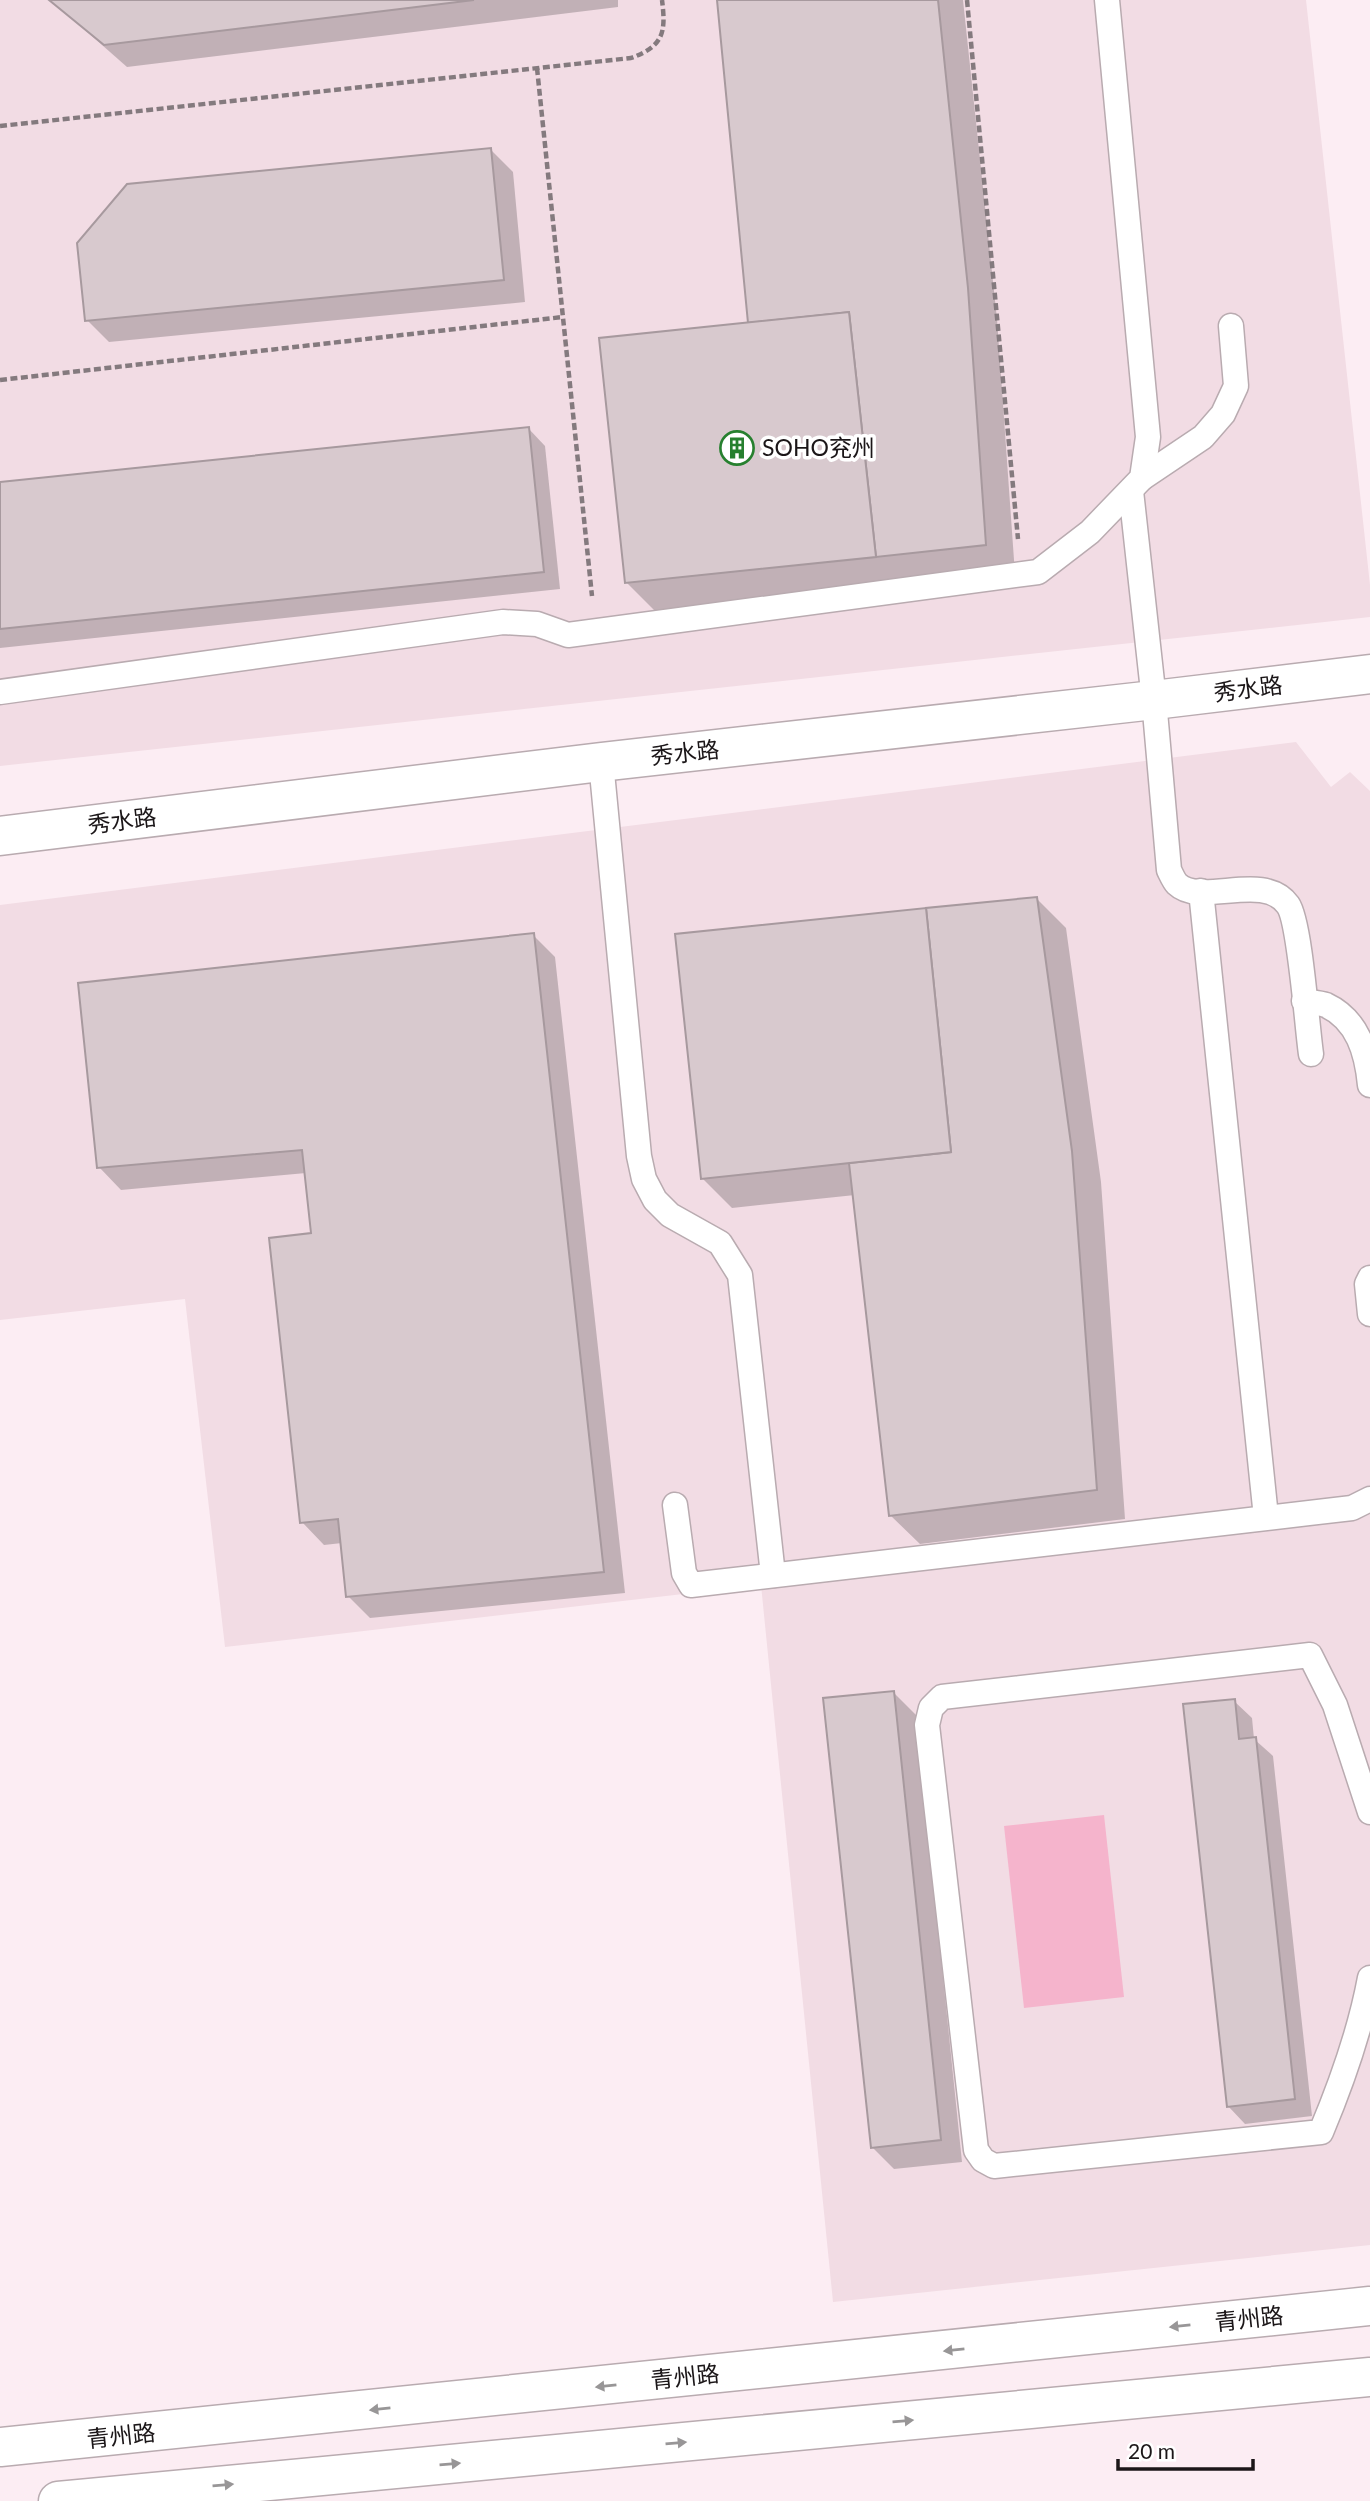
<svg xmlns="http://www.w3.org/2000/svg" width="1370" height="2501" font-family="Lato,'Noto Sans SC',sans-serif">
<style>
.built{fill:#f2dce4}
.green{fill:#f5b4cc}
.shadow{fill:#0003}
.building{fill:#d8c9ce;stroke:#a7999e;stroke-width:2}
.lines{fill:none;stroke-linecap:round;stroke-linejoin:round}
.lane-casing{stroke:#b9abb0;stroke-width:27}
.secondary-casing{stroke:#b9abb0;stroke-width:41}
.path{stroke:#847a7e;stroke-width:4.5;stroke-dasharray:7 3.5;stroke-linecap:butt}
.lane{stroke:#fff;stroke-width:24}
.secondary{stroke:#fff;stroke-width:38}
.oneway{fill:#989697}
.labels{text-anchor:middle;stroke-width:7;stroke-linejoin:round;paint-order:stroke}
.poi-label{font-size:23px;fill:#1b1618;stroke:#fff;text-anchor:start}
.street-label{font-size:23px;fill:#1b1618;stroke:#fff}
</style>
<rect width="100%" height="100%" fill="#fcedf3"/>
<g class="built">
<polygon points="0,0 1306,0 1370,585 1370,617 0,766"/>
<polygon points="1296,742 1331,787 1350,772 1370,791 1370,2245 833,2302 761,1585 225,1647 185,1299 0,1320 0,905"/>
</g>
<polygon class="green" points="1104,1815 1124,1997 1024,2008 1004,1826"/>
<g class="shadow">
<polygon points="51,0 618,0 618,7 127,67"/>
<polygon points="719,0 963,0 997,319 1015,574 656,612 626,582 750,324"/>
<polygon points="491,150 513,172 525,302 109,342 87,320"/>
<polygon points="528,428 545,446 560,589 0,648 0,484"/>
<polygon points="1036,898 1066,928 1101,1182 1125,1519 920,1544 890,1515 855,1195 732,1208 702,1178"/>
<polygon points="533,935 555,957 625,1593 370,1618 348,1596 342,1543 324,1545 302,1522 313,1234 306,1173 121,1190 99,1167"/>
<polygon points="894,1693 916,1715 962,2162 894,2169 872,2147"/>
<polygon points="1234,1701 1252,1718 1254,1739 1273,1756 1312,2116 1245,2124 1228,2106"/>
</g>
<g class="building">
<polygon points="49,0 474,0 104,45"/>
<polygon points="717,0 938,0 968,288 986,545 876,557 849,312 748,323"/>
<polygon points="491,148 504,280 85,321 77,243 127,184"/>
<polygon points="849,312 876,557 625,583 599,338"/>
<polygon points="529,427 544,572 0,629 0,482"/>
<polygon points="1037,897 1072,1151 1097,1490 889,1516 849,1163 951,1152 926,908"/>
<polygon points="926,908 951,1152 701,1179 675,934"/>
<polygon points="534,933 604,1572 346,1597 338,1519 300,1523 269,1238 311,1233 302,1150 97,1168 78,983"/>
<polygon points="894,1691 941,2140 871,2148 823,1698"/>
<polygon points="1235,1699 1239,1739 1256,1737 1295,2099 1227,2107 1183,1704"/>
</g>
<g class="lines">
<g class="lane-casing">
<g id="lane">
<polyline points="1142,478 1203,437 1223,414 1236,386 1231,326"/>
<path d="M1131 491 1154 700 1169 870C1171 874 1174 881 1177 884 1201 907 1264 871 1288 905 1300 922 1307 1027 1311 1054"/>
<polyline points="0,692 503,622 537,624 568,635 1038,572 1090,532 1142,478 1148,437 1107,0"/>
<polyline points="601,762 639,1156 644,1179 655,1200 670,1215 720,1243 740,1275 773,1575"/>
<polyline points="1201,891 1266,1517"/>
<path d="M1304 1001C1310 1002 1320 1003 1326 1005 1358 1020 1367 1053 1370 1085"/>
<polyline points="1370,1278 1367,1284 1370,1314"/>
<polyline points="675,1505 684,1573 691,1585 1352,1508 1370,1499"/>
<path d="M1370 1812 1335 1705 1310 1655 942 1697 931 1708 927 1725 976 2150 983 2160 994 2166 1321 2132C1342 2082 1360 2032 1370 1978"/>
</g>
</g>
<g class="secondary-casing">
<g id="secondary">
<polyline points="0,836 601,762 1154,700 1370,674"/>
<polyline points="0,2447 1370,2306"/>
<polyline points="58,2501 1370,2377"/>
</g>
</g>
<g class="path">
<polyline points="967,0 1018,539"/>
<polyline points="537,68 592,596"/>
<path d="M0 126 631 58C664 46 666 32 662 0"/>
<polyline points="0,380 563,317"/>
</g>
<use href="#lane" class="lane"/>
<use href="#secondary" class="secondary"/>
</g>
<defs><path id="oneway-solid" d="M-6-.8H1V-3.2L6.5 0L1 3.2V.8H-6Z" transform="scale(1.75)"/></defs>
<g class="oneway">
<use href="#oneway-solid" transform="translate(1180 2326) rotate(174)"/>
<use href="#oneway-solid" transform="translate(954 2350) rotate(174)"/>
<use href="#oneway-solid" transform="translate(606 2386) rotate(174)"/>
<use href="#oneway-solid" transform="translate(380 2409) rotate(174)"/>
<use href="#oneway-solid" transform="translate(903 2421) rotate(-5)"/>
<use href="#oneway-solid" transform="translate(676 2443) rotate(-5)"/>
<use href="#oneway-solid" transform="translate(450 2464) rotate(-5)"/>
<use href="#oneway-solid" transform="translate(223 2485) rotate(-5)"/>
</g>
<defs>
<g id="building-ring" transform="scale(1.75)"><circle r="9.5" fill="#fff" stroke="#27802f" stroke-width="1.5"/><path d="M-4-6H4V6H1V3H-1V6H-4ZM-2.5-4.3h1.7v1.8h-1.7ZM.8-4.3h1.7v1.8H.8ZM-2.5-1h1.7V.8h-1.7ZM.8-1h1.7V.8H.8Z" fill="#27802f"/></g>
</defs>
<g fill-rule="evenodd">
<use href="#building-ring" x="737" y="448"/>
</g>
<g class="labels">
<g class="poi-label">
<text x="762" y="456">SOHO兖州</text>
</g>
<g class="street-label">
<text transform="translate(1248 689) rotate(-7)" y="8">秀水路</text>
<text transform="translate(685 753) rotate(-6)" y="8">秀水路</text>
<text transform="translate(122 821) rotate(-7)" y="8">秀水路</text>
<text transform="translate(1249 2319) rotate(-6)" y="8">青州路</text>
<text transform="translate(685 2377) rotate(-6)" y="8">青州路</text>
<text transform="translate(121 2436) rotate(-6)" y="8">青州路</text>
</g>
</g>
<path d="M1118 2459v10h135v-10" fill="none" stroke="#1b1618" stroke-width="3.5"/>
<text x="1128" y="2459" font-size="21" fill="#1b1618" stroke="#ffffff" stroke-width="5" paint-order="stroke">20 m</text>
</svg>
